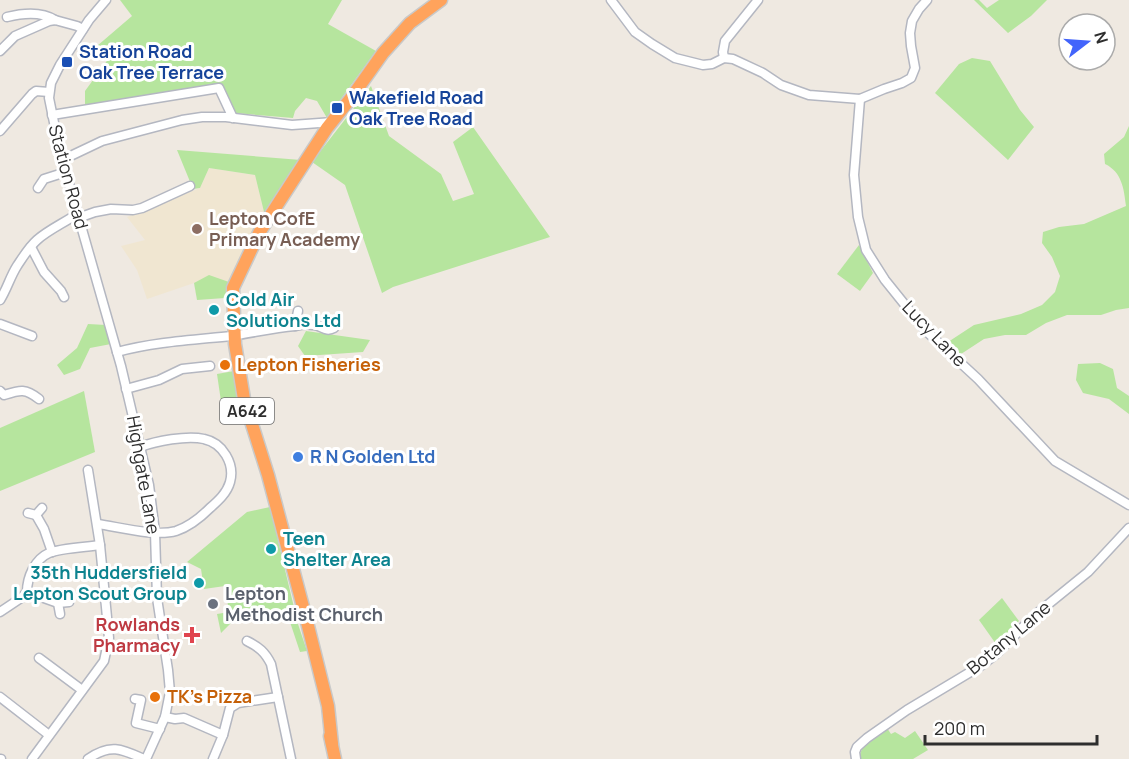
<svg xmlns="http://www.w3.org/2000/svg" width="1129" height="759" font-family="Manrope,sans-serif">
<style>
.education{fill:#f0e6d1}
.green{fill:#b6e59e}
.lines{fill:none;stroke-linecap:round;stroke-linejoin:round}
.minor-casing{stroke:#b4b7c1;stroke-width:11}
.highway-casing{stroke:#c9c9c9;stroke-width:15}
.minor{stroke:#fff;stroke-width:8}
.highway{stroke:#ffa35c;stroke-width:12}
.transit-dot{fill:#1a4fb4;stroke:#fff;stroke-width:2}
.education-dot{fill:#8d6e63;stroke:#fff;stroke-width:2}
.culture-dot{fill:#0f9aa8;stroke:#fff;stroke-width:2}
.food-dot{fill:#e8710a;stroke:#fff;stroke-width:2}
.shop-dot{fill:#3f7fe0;stroke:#fff;stroke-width:2}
.worship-dot{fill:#6b7280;stroke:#fff;stroke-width:2}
.health-dot{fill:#e0444e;stroke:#fff;stroke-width:2}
.labels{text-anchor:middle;stroke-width:6;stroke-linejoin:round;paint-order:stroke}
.shield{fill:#fff;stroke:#6d6d6d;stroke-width:1.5}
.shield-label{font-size:16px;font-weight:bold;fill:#2e2e2e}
.transit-label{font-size:18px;font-weight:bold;fill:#164399;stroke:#fff;text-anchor:start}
.street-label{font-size:18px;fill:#2e2e2e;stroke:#fff}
.education-label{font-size:18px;font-weight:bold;fill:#785e54;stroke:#fff;text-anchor:start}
.culture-label{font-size:18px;font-weight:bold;fill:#0d838f;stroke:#fff;text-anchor:start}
.food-label{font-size:18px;font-weight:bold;fill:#c56008;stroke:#fff;text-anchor:start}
.shop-label{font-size:18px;font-weight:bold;fill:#366cbe;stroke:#fff;text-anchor:start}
.worship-label{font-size:18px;font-weight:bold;fill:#5b616d;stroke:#fff;text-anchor:start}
.health-label{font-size:18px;font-weight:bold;fill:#be3a42;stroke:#fff;text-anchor:end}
</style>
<rect width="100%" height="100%" fill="#efe9e1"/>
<polygon class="education" points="209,168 255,175 265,216 229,282 209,276 194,283 147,299 137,270 121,246 145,240 127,217 200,188"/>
<g class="green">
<polygon points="120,0 342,0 328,24 376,51 327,118 317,101 306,98 295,111 293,118 235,113 221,84 85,106 85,91 109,58 97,46 132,16"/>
<polygon points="974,0 979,0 987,8 999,0 1047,0 1031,16 1008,33"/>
<polygon points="972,58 990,61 1020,110 1034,127 1008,160 935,93 959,64"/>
<polygon points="371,86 389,136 441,174 453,201 474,194 453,142 473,127 550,237 393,287 382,293 345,185 312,162"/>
<path d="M1129 126V308L1116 310 1101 315H1067L1046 323 1026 335H1005L984 339 958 356 945 344 974 325 1021 314 1042 305 1055 292 1060 276 1052 257 1042 243 1043 232 1059 227 1084 224 1126 206C1124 189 1122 172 1105 164L1104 154 1124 137Z"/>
<polygon points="177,150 301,160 265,216 255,175 209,168 200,188 193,189"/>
<polygon points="859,245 873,273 860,291 837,274"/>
<polygon points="209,275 229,282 225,298 197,300 194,283"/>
<polygon points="88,324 106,325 111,344 90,348 80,369 64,375 57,365 77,348"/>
<polygon points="306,331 370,340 363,352 305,356 298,346"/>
<polygon points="1100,363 1113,369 1117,388 1129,396 1129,414 1109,399 1083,393 1076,380 1078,364"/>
<polygon points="234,371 243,411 223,415 217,374"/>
<polygon points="84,391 95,452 0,491 0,428"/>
<polygon points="270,507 298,624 307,651 300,652 287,613 234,620 221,633 217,614 229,612 225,586 204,589 201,569 187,562 247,512"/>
<polygon points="1002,598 1019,621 996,644 979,620"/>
<path d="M887 728 891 734 895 732 905 738 915 731 928 750 913 759H860C859 744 876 736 887 728Z"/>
</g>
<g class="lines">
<g class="minor-casing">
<g id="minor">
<polyline points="106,0 89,20 60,65 51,83 49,98 60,152 121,366 149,485 155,532 157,598 168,670 170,692 165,717 146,759"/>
<polyline points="611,0 635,32 652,44 675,58 703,65 712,64 724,58 733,59 763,73 781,85 809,95 860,99 884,89 902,83 911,78 915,68 911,46 910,33 912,21 919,9 927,0"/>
<path d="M7 17C23 13 41 11 55 20"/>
<polyline points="0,51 15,36 49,21 55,20 77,26 83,29"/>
<polyline points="724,58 723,52 725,41 758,0"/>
<polyline points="860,99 854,175 858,217 866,250 885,280 926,331 978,379 1055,461 1129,505"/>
<polyline points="52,115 219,88 233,118"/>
<polyline points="0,131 32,94 36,91 49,92"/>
<polyline points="62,160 102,141 182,120 202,117 226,117 292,125 333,122"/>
<polyline points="38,188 44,179 66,172"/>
<polyline points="78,218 95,212 111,209 133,210 142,208 190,186"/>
<polyline points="31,247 44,272 61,291 64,297"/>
<path d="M0 300C7 289 10 277 17 266 23 257 29 247 37 240 48 230 64 223 77 214"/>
<polyline points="0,324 32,336"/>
<polyline points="295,326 298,311"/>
<path d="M117 352C154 342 192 340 231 336 252 333 273 328 295 326 300 325 307 324 313 325 322 325 325 333 334 328L335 322"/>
<polyline points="126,389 159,380 182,369 210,366"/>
<path d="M0 391 4 395C20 390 25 388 39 399"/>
<polyline points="28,513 36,515 42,508"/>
<polyline points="36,515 44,529 52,552"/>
<path d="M98 524C119 527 155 537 176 531 188 527 201 517 210 508 218 501 227 493 230 482 235 464 223 443 204 439 187 435 156 441 140 447"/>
<polyline points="27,592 58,603 69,602"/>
<polyline points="58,603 60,614"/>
<path d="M0 612 21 598 27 592C27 577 35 559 49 553 60 548 87 547 100 545"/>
<path d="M247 641C259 647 265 652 271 664L291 759"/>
<polyline points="39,658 82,690"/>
<polyline points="0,697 49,735"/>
<polyline points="135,699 141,700 136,723 160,729"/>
<polyline points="165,717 175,719 184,718 223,735"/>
<polyline points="0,759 1,759"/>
<polyline points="32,759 104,661 109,638 100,545 88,470"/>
<path d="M88 759C110 743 122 749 144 759"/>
<polyline points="213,759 223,735 230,708 238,703 278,697"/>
<polyline points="856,759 855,752 857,747 867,738 907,710 982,665 995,655 1035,615 1088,572 1129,528"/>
</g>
</g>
<g class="highway-casing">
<g id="highway">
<polyline points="330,736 335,759"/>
<polyline points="332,744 328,706 306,618 268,475 244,399 235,344 233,288 259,233 327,128 351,98 383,53 410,23 441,0"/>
</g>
</g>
<use href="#minor" class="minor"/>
<use href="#highway" class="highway"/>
</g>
<g class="transit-dot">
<rect x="61" y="56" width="12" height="12" rx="3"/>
<rect x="331" y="102" width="12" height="12" rx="3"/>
</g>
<circle class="education-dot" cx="197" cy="229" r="6"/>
<g class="culture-dot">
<circle cx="214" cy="310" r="6"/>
<circle cx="271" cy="549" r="6"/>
<circle cx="199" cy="583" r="6"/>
</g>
<g class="food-dot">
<circle cx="225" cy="365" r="6"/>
<circle cx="155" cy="697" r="6"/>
</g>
<circle class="shop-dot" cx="298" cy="457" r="6"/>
<circle class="worship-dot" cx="213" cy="604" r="6"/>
<path class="health-dot" d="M189 626h6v6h6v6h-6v6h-6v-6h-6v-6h6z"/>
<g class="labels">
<rect class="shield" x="220" y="398" width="54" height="26" rx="4.5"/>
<g class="shield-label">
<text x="247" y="417">A642</text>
</g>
<g class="transit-label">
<text x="79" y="58">Station Road<tspan x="79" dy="21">Oak Tree Terrace</tspan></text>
<text x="349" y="104">Wakefield Road<tspan x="349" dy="21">Oak Tree Road</tspan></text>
</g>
<g class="street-label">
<text transform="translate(68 177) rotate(75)" y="6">Station Road</text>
<text transform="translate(934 334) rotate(46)" y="6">Lucy Lane</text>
<text transform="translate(143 475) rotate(80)" y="6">Highgate Lane</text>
<text transform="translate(1009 638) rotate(-40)" y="6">Botany Lane</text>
</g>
<g class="education-label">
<text x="209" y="225">Lepton CofE<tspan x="209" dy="21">Primary Academy</tspan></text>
</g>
<g class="culture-label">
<text x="226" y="306">Cold Air<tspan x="226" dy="21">Solutions Ltd</tspan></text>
<text x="283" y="545">Teen<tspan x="283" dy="21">Shelter Area</tspan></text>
<text x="187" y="579" text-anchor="end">35th Huddersfield<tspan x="187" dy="21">Lepton Scout Group</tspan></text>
</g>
<g class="food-label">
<text x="237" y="371">Lepton Fisheries</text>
<text x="167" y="703">TK's Pizza</text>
</g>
<g class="shop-label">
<text x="310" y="463">R N Golden Ltd</text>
</g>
<g class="worship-label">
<text x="225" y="600">Lepton<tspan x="225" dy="21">Methodist Church</tspan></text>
</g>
<g class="health-label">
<text x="180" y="631">Rowlands<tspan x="180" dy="21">Pharmacy</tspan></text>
</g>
</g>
<g transform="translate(1087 42) rotate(73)"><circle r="28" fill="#ffffff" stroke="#ababab" stroke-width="1.5"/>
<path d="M0-4.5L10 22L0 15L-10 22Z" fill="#4264fb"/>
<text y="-9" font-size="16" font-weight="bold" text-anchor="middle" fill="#2e2e2e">N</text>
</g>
<path d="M925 735v9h172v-9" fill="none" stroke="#2e2e2e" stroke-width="3"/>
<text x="934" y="735" font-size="18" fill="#2e2e2e" stroke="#ffffff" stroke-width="4.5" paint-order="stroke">200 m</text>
</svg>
